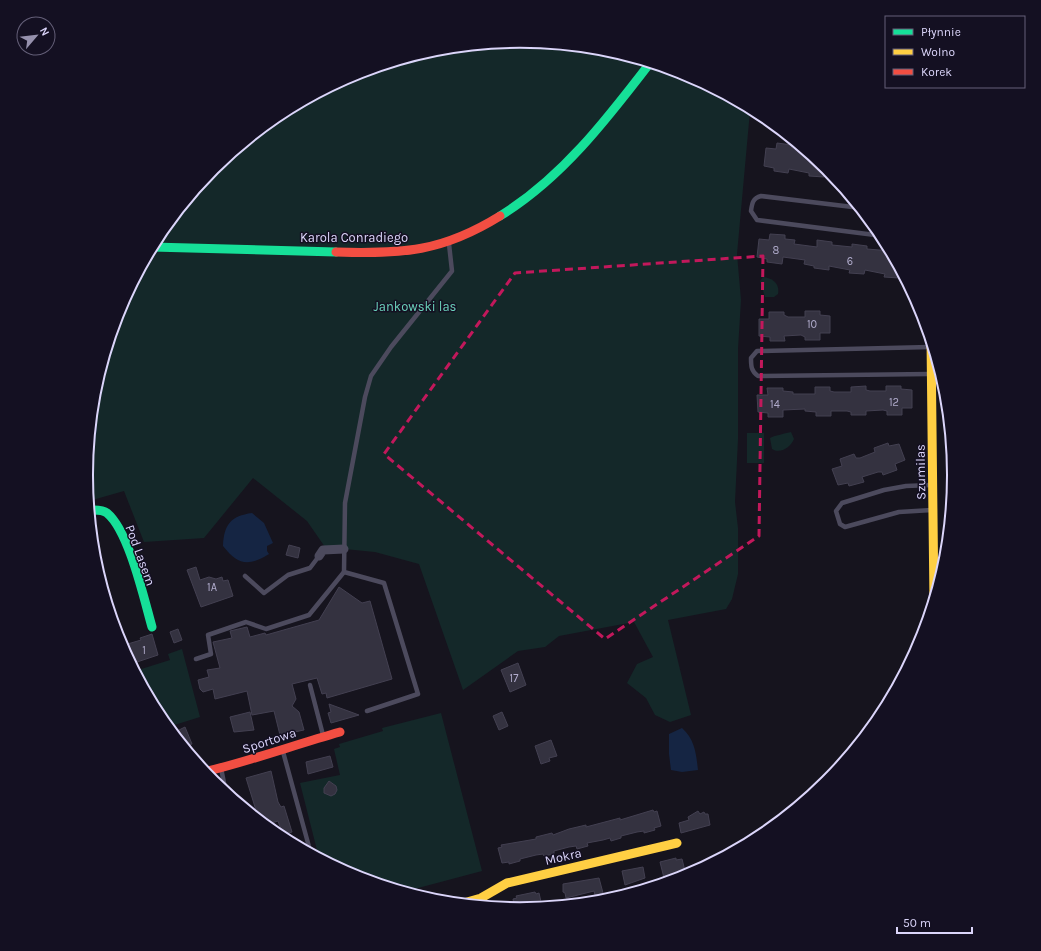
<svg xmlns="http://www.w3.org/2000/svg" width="1041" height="951" font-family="Karla,sans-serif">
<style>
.green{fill:#142829}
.water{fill:#152543}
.building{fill:#343240;stroke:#434051}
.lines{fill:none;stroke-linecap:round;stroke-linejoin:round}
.lane{stroke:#4c4a5d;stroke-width:4.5}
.street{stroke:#4c4a5d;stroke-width:9}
.fast{stroke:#16e098;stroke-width:9}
.slow{stroke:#ffcf43;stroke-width:9}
.jam{stroke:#f24e42;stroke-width:9}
.marked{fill:none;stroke:#c2185b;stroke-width:3;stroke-dasharray:8 5;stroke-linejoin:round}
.labels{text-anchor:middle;stroke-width:3;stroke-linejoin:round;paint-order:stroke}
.number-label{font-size:11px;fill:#b1accc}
.street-label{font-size:13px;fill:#dbd5fa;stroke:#141022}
.park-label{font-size:13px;fill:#6ad2bb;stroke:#141022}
.rim{fill:none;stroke:#dbd5fa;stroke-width:2}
</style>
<rect width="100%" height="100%" fill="#16141e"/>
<g class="green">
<polygon points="521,41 605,49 687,74 748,107 750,111 737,254 741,300 738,349 738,439 735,502 738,528 738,574 732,599 726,609 668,620 691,715 670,722 655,715 646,698 627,683 637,664 653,657 634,622 559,636 545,647 518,651 463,690 419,564 375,552 325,547 307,521 253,478 204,538 144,542 124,491 89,501 86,475 94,391 119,309 159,234 213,168 279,114 354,74 436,49"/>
<path d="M763 277C773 278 780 284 778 294L774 297H765L760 281Z"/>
<path d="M791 432 794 439C790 448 780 454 772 449L770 438C773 436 787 433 791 432Z"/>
<rect x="747" y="433" width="17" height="30"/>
<polygon points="182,649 200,717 168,727 159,717 135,671 170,660 168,654"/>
<polygon points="441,713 482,871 403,892 354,877 319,858 300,783 340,775 334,749 340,747 339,744 383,731 382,728"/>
</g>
<g class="water">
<polygon points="95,388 97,429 88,492 86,475"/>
<path d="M252 513 264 523 273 543 267 546V551L269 554C248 567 238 565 223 546 224 524 231 516 252 513Z"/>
<path d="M682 728C695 740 696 753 698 770L682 772 671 770 669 754V734Z"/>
</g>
<g class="building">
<polygon points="777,143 792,145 792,148 802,149 801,152 810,154 825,166 824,177 809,176 809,173 789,169 788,173 774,171 774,168 764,166 766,148 776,149"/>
<polygon points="770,234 785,235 785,239 795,240 794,244 817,247 817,240 832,242 832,245 852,247 852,244 867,246 867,249 891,251 900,269 899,278 884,277 885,274 865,270 864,274 849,273 850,270 829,266 829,270 814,268 814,266 804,264 805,260 783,257 782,264 767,262 767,259 757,257 759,239 769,240"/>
<polygon points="805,311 820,311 820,315 830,316 830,333 820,333 820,340 805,340 805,337 801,335 784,336 785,341 770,341 770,337 759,336 759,319 769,319 769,312 784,312 784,315 788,317 805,317"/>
<polygon points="866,386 866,390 870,391 886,391 886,386 901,386 901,389 912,390 912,408 902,408 902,415 887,415 887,411 883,410 866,411 866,415 851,415 851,412 847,411 831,411 831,416 816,416 816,412 805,411 805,409 783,410 783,417 768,417 768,413 758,412 757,395 768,395 767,388 783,388 783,391 793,392 793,394 815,394 815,387 830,387 830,391 834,392 851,392 851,387"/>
<polygon points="888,443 889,446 899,444 905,460 895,464 897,470 883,475 882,472 878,472 862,477 864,482 849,486 848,483 838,485 832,469 842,466 840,459 854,454 856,458 860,458 875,452 874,448"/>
<polygon points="289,545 300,548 298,558 286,555"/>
<polygon points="196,567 200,580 209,577 216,579 222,577 223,581 228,580 233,596 201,607 187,570"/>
<polygon points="339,587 362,603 370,601 392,679 327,698 326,693 322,694 317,678 292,684 296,699 292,706 299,712 304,730 280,735 274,711 252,715 247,691 215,699 213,689 203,692 200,689 198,680 209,677 207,670 220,668 213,642 232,638 230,631 247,627 250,637 265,633 266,635 319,620"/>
<polygon points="178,629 182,640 174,643 170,632"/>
<polygon points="152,634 158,655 131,664 121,646 141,640 140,638"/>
<polygon points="518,663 526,685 510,692 501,670"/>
<polygon points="329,704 359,715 331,723 328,713 331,712"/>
<polygon points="250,712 254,730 234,732 230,717"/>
<polygon points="502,712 508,726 499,730 493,716"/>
<polygon points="185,727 192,744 184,747 173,733"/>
<polygon points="551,740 557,756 549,758 550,761 541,764 535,746"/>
<polygon points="330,756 333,767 308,774 306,762"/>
<polygon points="271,771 278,802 281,807 284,806 292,832 283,835 278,821 265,825 259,820 246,778"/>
<polygon points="329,781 336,786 337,790 335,794 331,796 324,793 324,788"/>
<polygon points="653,810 654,812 657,811 661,826 654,828 655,830 644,833 644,831 637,832 621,836 621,838 611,841 610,838 603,840 587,843 588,846 577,849 576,846 569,847 554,851 554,854 544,856 543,854 536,855 520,859 520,861 509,864 509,862 502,863 498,848 502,847 501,845 536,839 536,837 552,833 553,835 569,829 586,825 586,827 620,818 620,820"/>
<polygon points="698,811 700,814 704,812 705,814 708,814 710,825 681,833 679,823 689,820 688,817"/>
<polygon points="676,858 676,860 682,859 686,875 680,876 681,879 665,882 660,862"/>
<polygon points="643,867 645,878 625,885 622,871"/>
<polygon points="599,878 603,893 595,895 594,891 566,898 565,893 563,892 563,884"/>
<polygon points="535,892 536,894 539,893 542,906 535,909 515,910 513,899 517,898 516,896"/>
</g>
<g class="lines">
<g class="lane">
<path d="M861 208 761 196C753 198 752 203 751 211L757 220 883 236"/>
<path d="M930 347 757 351 751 358C751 366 751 371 758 376L930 374"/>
<polyline points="931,485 906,486 884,490 842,503 836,511 840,524 845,527 899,512 932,510"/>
<polyline points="245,576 264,593 288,575 310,568 319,556"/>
<polyline points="196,659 211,654 208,635 246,622 266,629 309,615 344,572"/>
<polyline points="310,685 323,735"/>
<polyline points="367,711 418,694 384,583 344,572 345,503 365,397 371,376 391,347 452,271 449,244"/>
<polyline points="282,748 311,854"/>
<polyline points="221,768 226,793"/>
</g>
<polyline class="street" points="319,556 323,550 344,549"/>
<g class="fast">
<path d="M500 216C561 179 607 119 650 63"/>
<polyline points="152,247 336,252"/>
<path d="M89 510C95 510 102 509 107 513 129 531 144 599 152 627"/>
</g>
<g class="slow">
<polyline points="931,340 934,604"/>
<polyline points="460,904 481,898 507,883 677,843"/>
</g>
<g class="jam">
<path d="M336 252C403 254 442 252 500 216"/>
<path d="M204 772C250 761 294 745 340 732"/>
</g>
</g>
<path class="marked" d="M763 256 759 536 605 639 384 454 515 273Z"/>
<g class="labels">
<g class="number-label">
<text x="776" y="254">8</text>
<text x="850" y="265">6</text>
<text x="812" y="328">10</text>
<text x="894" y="406">12</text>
<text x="775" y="408">14</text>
<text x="212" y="591">1A</text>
<text x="144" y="654">1</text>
<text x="514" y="682">17</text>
</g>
<g class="street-label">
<text x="354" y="242">Karola Conradiego</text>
<text transform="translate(920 472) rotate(-91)" y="5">Szumilas</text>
<text transform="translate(141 555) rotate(70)" y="5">Pod Lasem</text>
<text transform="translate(269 740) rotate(-18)" y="5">Sportowa</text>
<text transform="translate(563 856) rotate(-13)" y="5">Mokra</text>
</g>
<g class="park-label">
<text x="415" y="311">Jankowski las</text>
</g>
</g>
<path d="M0 0H1041V951H0ZM93 475a427 427 0 1 1 854 0a427 427 0 1 1-854 0Z" fill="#141022" fill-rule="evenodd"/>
<path class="rim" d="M93 475a427 427 0 1 1 854 0a427 427 0 1 1-854 0Z"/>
<rect x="885" y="16" width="140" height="72" fill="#141022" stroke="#645f78"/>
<rect x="893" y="29" width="20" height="6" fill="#16e098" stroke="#645f78"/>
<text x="921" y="36" font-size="12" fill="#dbd5fa">Płynnie</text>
<rect x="893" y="49" width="20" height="6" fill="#ffcf43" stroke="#645f78"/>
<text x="921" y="56" font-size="12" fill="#dbd5fa">Wolno</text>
<rect x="893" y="69" width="20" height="6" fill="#f24e42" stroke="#645f78"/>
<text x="921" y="76" font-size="12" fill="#dbd5fa">Korek</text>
<g transform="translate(36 36) rotate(62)"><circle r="19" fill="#141022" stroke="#645f78"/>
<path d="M0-3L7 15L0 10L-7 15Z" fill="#9691ad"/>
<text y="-6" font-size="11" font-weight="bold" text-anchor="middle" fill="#dbd5fa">N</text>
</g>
<path d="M897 927v6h75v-6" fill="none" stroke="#dbd5fa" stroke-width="2"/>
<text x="903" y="927" font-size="12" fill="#dbd5fa" stroke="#141022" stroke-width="3" paint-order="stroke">50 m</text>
</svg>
